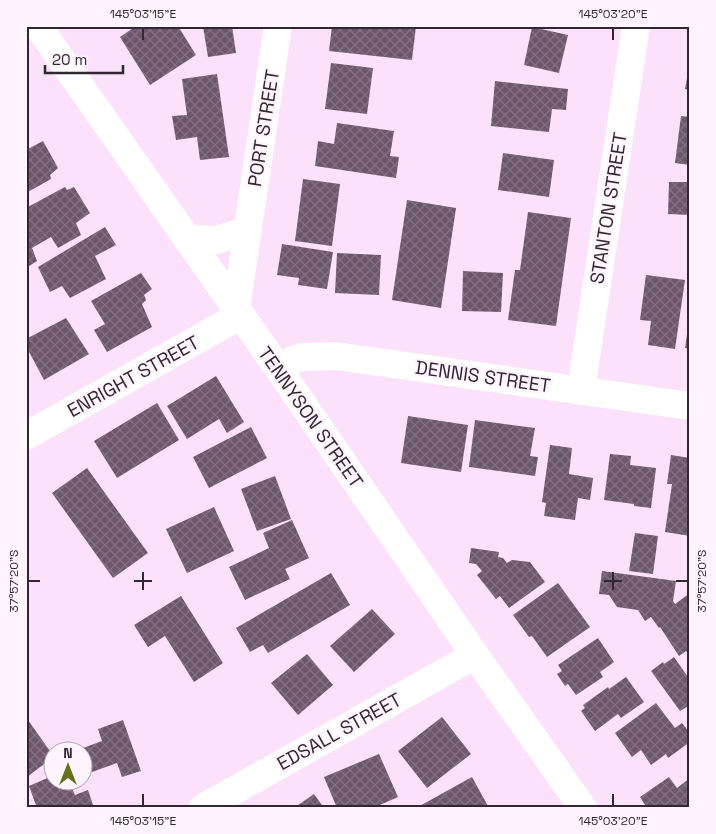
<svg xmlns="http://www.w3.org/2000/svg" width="716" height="834" font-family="'Space Grotesk',sans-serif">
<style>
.building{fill:url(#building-cross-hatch)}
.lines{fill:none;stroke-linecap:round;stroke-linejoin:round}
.minor{stroke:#fff;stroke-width:28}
.ticks{fill:none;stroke:#302730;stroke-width:2}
.labels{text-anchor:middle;stroke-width:5;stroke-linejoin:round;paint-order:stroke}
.street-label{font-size:19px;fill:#302730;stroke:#fff4fe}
.neatline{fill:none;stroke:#302730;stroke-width:2}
.ticks-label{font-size:12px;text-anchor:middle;fill:#302730}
</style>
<defs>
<pattern id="building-cross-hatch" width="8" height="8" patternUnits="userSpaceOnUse" patternTransform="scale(1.25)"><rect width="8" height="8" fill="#6e576d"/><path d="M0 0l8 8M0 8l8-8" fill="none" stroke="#837182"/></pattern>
</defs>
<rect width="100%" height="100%" fill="#fbe1fa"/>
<g class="building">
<polygon points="136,26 178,26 196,55 150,85 120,37"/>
<polygon points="203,26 232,26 236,53 208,57"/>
<polygon points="332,26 416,26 412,60 329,51"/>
<polygon points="532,27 568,35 559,73 524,65"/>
<polygon points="331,63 373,68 367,114 325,109"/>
<polygon points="689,68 690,68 690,90 685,89"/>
<polygon points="217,74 229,157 200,160 197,137 176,140 172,116 187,115 182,79"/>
<polygon points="495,81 568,89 566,110 552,109 549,132 491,126"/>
<polygon points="681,116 690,117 690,165 675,163"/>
<polygon points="337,123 394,131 390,156 399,157 396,178 315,166 318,141 334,144"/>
<polygon points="43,141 58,168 50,175 51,179 26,193 26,150"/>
<polygon points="503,153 554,160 549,197 498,190"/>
<polygon points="303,179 340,184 332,246 295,241"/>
<polygon points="669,182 690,182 690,215 668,214"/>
<polygon points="65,187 67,190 74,187 90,213 76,223 81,235 58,248 51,237 32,248 37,261 26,268 26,208"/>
<polygon points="407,200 456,208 441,308 392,300"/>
<polygon points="528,212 571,218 556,326 508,320 515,270 520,270"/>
<polygon points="105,227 116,245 95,256 106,279 70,298 62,286 50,292 38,267"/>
<polygon points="282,244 333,252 327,289 298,285 299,278 277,275"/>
<polygon points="337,253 381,255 379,295 335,293"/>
<polygon points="463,271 503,273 501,312 462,311"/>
<polygon points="141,273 152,289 144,295 146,300 142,304 152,327 107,352 94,330 105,324 91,301"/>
<polygon points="646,275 685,280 675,349 648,345 651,321 640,320"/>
<polygon points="66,318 89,354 44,380 26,346 26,339"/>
<polygon points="689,321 690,321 690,349 685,348"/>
<polygon points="216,376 244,422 227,433 219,419 187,439 167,406"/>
<polygon points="157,403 179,440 117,478 94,441"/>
<polygon points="408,416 468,425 461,472 401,463"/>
<polygon points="475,420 535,428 530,456 538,457 535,476 469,467"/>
<polygon points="251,427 267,458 209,488 193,457"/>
<polygon points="550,445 572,448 569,474 593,478 590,500 578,498 575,520 544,516 546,503 542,502"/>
<polygon points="610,454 631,456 630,465 656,468 651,508 634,506 634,504 604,500"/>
<polygon points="671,455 690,458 690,536 665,532 672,484 667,484"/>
<polygon points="87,468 148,553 113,578 52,493"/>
<polygon points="275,476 291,519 257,531 241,489"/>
<polygon points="214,507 234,551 187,573 166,529"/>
<polygon points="292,520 309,558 285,569 290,579 245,600 229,567 269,548 263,533"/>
<polygon points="635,533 658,536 653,574 629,571"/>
<polygon points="471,548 499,552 498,557 503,558 507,563 512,560 530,562 545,582 509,608 500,596 496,599 477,575 482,571 476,564 469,563"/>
<polygon points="602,571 676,581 673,601 675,604 690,593 690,656 686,651 679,656 660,627 659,628 651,617 645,621 638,610 617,607 609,595 599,594"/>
<polygon points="331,573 350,605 268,653 263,645 250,652 236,628"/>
<polygon points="558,583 590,627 547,657 532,636 529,637 513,615"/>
<polygon points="181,596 223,663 194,682 165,636 148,647 134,625"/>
<polygon points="372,609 395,634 354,672 330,646"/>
<polygon points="598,638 614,662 600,672 603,677 576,695 568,684 565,686 557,674 562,671 558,665"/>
<polygon points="307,654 333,685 298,715 271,683"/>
<polygon points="674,657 688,677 687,678 690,683 690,705 680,711 651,671 663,662 664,664"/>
<polygon points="626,677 644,702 621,718 618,714 595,731 581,711 585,708 583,705 608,687 609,689"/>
<polygon points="656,703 675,728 682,723 690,733 690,742 668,758 666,754 651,765 641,750 632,757 615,733"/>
<polygon points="442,717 471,754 427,788 398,751"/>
<polygon points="28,720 52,754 52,758 27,777 26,775 26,721"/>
<polygon points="123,720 141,771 122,777 117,763 92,772 83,748 102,741 98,729"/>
<polygon points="379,754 398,797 373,808 337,808 324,777"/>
<polygon points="52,776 52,782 69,782 75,795 88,790 94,808 37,808 29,786"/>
<polygon points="472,777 489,808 416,808"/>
<polygon points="669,777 677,788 690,778 690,808 647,808 640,797"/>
<polygon points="314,794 324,808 294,808"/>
</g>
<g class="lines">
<g class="minor">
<polyline points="38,26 278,368 475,655 583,808"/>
<polyline points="187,239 217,240 248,230"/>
<polyline points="236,309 278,26"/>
<polyline points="278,368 293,360 302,357 336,356 690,406"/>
<polyline points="581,390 636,26"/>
<polyline points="26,436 241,315"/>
<polyline points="203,808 475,655"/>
</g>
</g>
<path class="ticks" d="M143 28V40M613 28V40M143 572V590M613 572V590M28 581H40M134 581H152M604 581H622M676 581H688M143 794V806M613 794V806"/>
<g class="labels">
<g class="street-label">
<text transform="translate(263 128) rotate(-81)" y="7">PORT STREET</text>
<text transform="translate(608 208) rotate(-81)" y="7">STANTON STREET</text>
<text transform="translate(133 376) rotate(-29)" y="7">ENRIGHT STREET</text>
<text transform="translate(483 376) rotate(8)" y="7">DENNIS STREET</text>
<text transform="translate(311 417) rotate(55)" y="7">TENNYSON STREET</text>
<text transform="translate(339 731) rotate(-29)" y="7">EDSALL STREET</text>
</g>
</g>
<rect width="716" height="834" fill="none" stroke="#fff4fe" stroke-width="55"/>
<g transform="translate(68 766)"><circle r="24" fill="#fff4fe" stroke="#aca2ac"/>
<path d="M0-4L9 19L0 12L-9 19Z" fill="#66711b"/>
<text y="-8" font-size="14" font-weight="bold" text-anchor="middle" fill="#302730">N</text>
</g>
<path d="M45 65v8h78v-8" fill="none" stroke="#302730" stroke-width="2.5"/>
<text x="52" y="65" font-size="15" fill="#302730" stroke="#fff4fe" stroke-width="4" paint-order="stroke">20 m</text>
<rect x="28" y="28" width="660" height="778" class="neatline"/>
<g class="ticks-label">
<text x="143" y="18">145°03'15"E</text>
<text x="613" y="18">145°03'20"E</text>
<text transform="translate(14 581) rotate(-90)" y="4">37°57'20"S</text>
<text transform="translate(702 581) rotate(-90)" y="4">37°57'20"S</text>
<text x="143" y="825">145°03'15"E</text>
<text x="613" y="825">145°03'20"E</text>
</g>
</svg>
